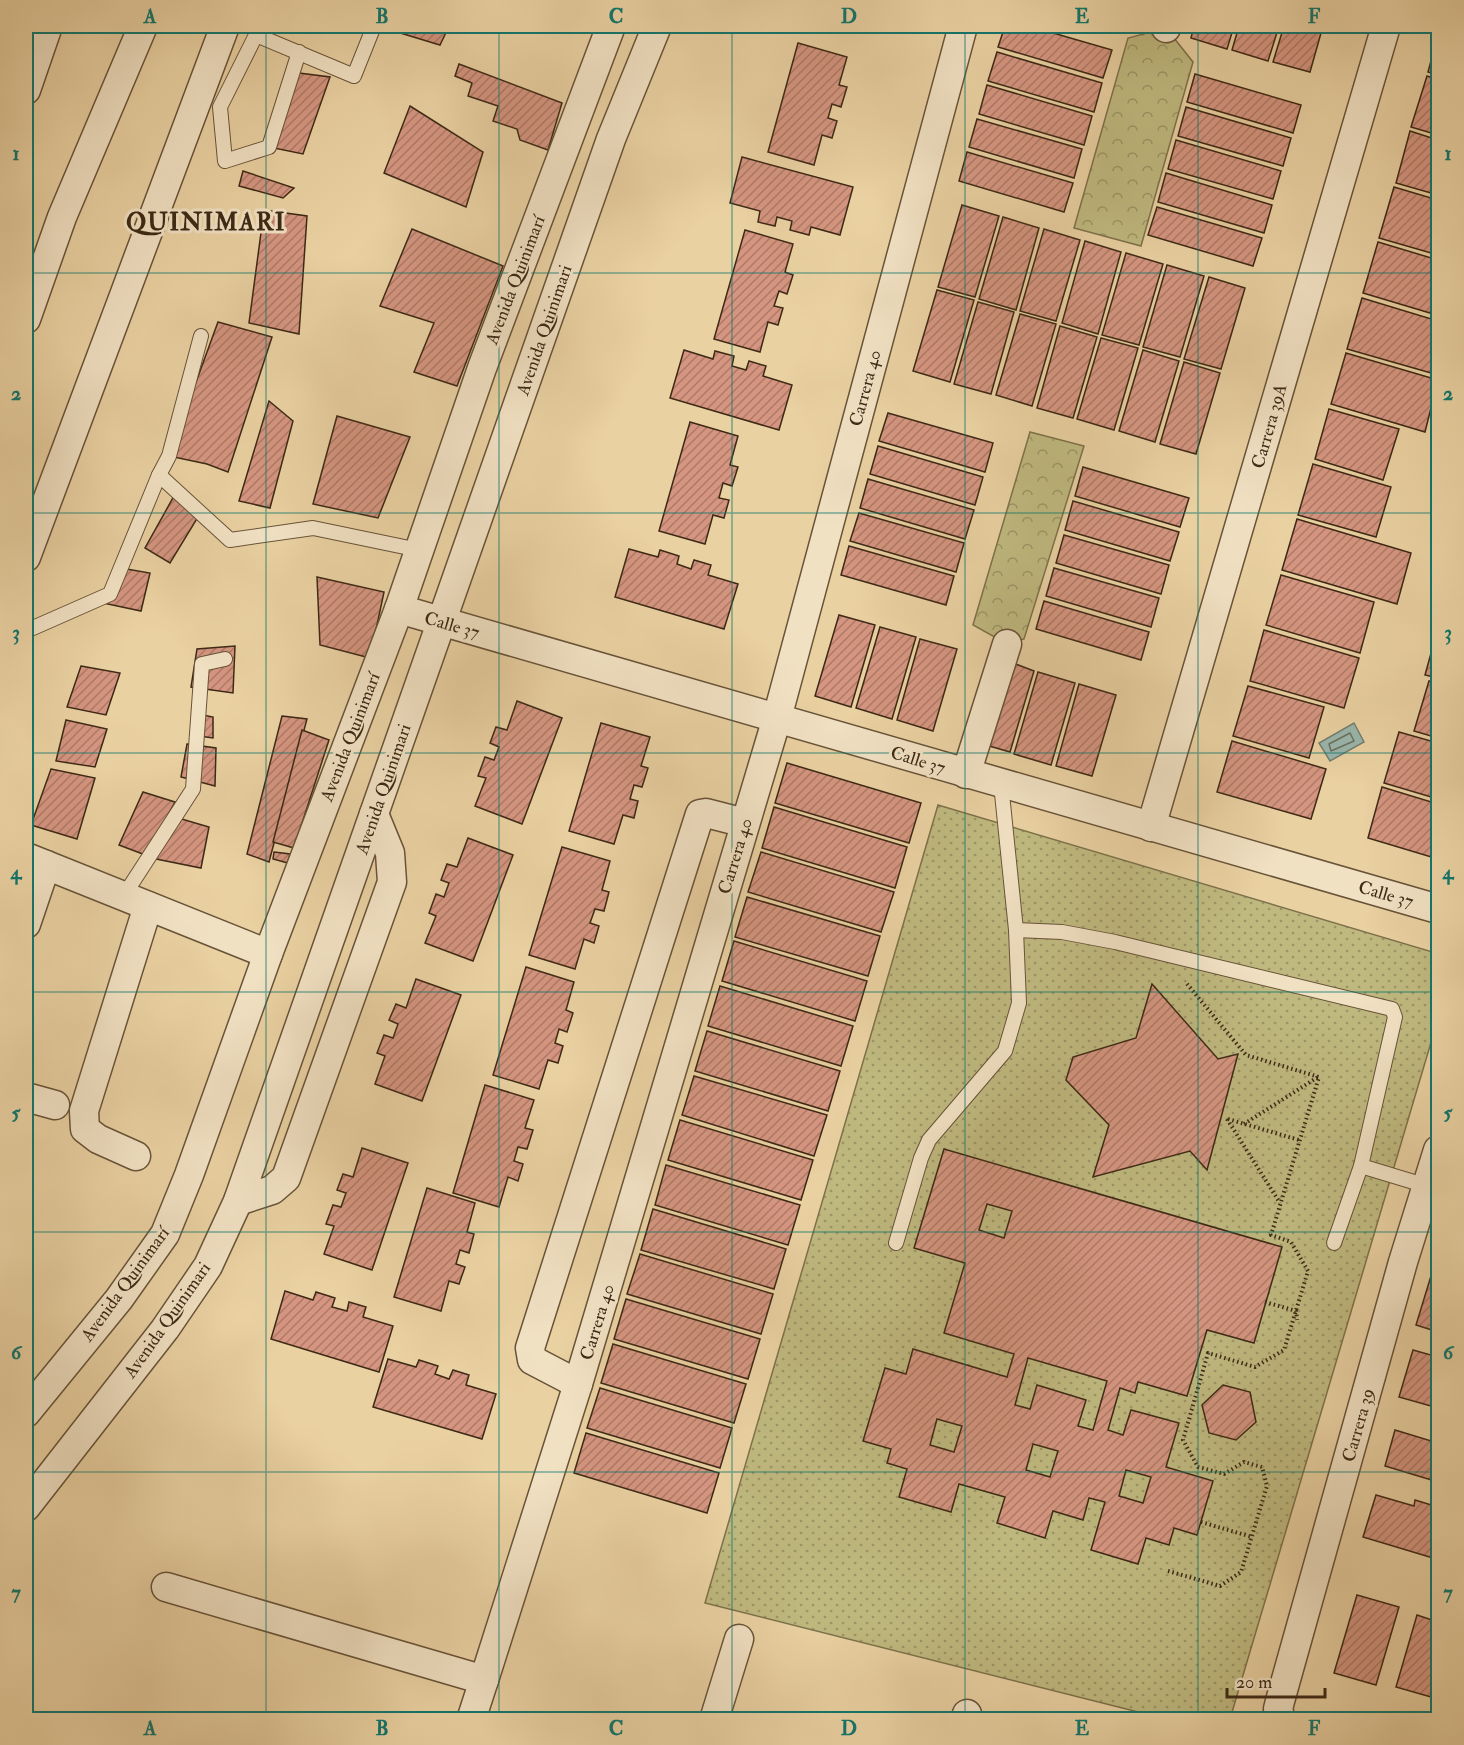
<svg xmlns="http://www.w3.org/2000/svg" width="1464" height="1745" font-family="'IM FELL Double Pica',serif">
<style>
.grass{fill:url(#grass-dots);stroke:#7e714a;stroke-width:1.5}
.park{fill:url(#park-crowns);stroke:#7e714a;stroke-width:1.5}
.water{fill:#99b6ac;stroke:#747e70;stroke-width:1.5}
.lines{fill:none;stroke-linecap:round;stroke-linejoin:round}
.shore{stroke:#6b7060;stroke-width:1.5}
.building{fill:url(#building-hatch);stroke:#3d2915;stroke-width:1.5;fill-rule:evenodd}
.lane-casing{stroke:#685338;stroke-width:16}
.street-casing{stroke:#685338;stroke-width:31}
.path{stroke:#3d2915;stroke-width:4;stroke-dasharray:1.5 3;stroke-linecap:butt}
.lane{stroke:#f1e1c3;stroke-width:14}
.street{stroke:#f1e1c3;stroke-width:28}
.grid{fill:none;stroke:#0f766e;stroke-width:1.5;stroke-opacity:0.55}
.labels{text-anchor:middle;stroke-width:6;stroke-linejoin:round;paint-order:stroke}
.street-label{font-size:18px;fill:#3d2915;stroke:#f1e1c3}
.district-label{font-size:24px;font-weight:bold;letter-spacing:1.5px;fill:#3d2915;stroke:#f1e1c3}
.neatline{fill:none;stroke:#0f766e;stroke-width:2}
.grid-label{font-size:20px;text-anchor:middle;font-weight:bold;fill:#0f766e}
</style>
<defs>
<pattern id="grass-dots" width="8" height="8" patternUnits="userSpaceOnUse" patternTransform="scale(1.5)"><rect width="8" height="8" fill="#bfb97f"/><path d="M2 2h.1M6 6h.1" fill="none" stroke="#9c9667" stroke-width="1.8" stroke-linecap="round"/></pattern>
<pattern id="park-crowns" width="20" height="18" patternUnits="userSpaceOnUse" patternTransform="scale(1.5)"><rect width="20" height="18" fill="#bfb97f"/><path d="M2 6a3 3 0 1 1 6 0M12 15a3 3 0 1 1 6 0" fill="none" stroke="#9c9667"/></pattern>
<pattern id="building-hatch" width="6" height="6" patternUnits="userSpaceOnUse" patternTransform="scale(1.5)"><rect width="6" height="6" fill="#d59580"/><path d="M-1 1l2-2M0 6l6-6M5 7l2-2" fill="none" stroke="#ae7a68"/></pattern>
</defs>
<rect width="100%" height="100%" fill="#ead1a2"/>
<filter id="stains"><feTurbulence type="fractalNoise" baseFrequency=".00333" numOctaves="4"/><feColorMatrix values="0 0 0 0 .2 0 0 0 0 .09 0 0 0 0 .02 0 0 0 .5 -.17"/></filter>
<radialGradient id="worn" r=".72"><stop offset=".6" stop-color="#630" stop-opacity="0"/><stop offset="1" stop-color="#630" stop-opacity=".3"/></radialGradient>
<polygon class="grass" points="938,805 1436,953 1438,959 1438,1019 1230,1719 1166,1719 705,1603"/>
<g class="park">
<polygon points="1166,28 1193,62 1141,246 1074,228 1128,38"/>
<polygon points="1030,432 1084,446 1024,639 1007,644 973,625"/>
</g>
<polygon class="water" points="1354,723 1364,742 1330,761 1319,743"/>
<g class="lines">
<polygon class="shore" points="1350,733 1354,741 1331,751 1329,744"/>
</g>
<g class="building">
<polygon points="388,26 449,26 440,45 387,29"/>
<polygon points="1005,26 1029,26 1112,50 1103,78 998,47"/>
<polygon points="1194,26 1234,26 1227,49 1191,38"/>
<polygon points="1239,26 1279,26 1268,61 1232,50"/>
<polygon points="1284,26 1323,26 1310,72 1273,62"/>
<polygon points="1438,35 1438,75 1428,72"/>
<polygon points="798,43 847,57 839,85 847,87 841,107 832,104 828,118 837,121 832,138 822,135 814,165 768,152"/>
<polygon points="997,52 1102,83 1094,112 988,81"/>
<polygon points="459,64 562,103 548,150 520,140 517,129 493,121 498,106 468,96 472,83 455,76"/>
<polygon points="299,73 330,77 303,154 269,147"/>
<polygon points="1195,74 1301,105 1293,133 1187,102"/>
<polygon points="1427,76 1438,80 1438,135 1411,127"/>
<polygon points="987,85 1092,116 1084,145 979,114"/>
<polygon points="410,106 483,152 466,207 384,173"/>
<polygon points="1186,107 1291,138 1283,166 1178,136"/>
<polygon points="977,119 1082,149 1074,178 969,147"/>
<polygon points="1410,131 1438,140 1438,195 1396,183"/>
<polygon points="1176,140 1281,171 1273,199 1168,169"/>
<polygon points="967,152 1073,183 1064,212 959,181"/>
<polygon points="742,157 853,187 840,235 811,227 809,235 790,230 792,221 777,217 775,226 758,222 760,211 730,203"/>
<polygon points="243,171 294,188 283,198 239,186"/>
<polygon points="1166,173 1272,205 1264,233 1158,202"/>
<polygon points="1394,187 1438,200 1438,255 1379,238"/>
<polygon points="962,205 999,216 975,297 938,287"/>
<polygon points="1157,207 1262,238 1253,266 1148,235"/>
<polygon points="264,210 307,216 299,334 249,323"/>
<polygon points="1003,217 1039,228 1016,310 979,299"/>
<polygon points="412,229 503,266 457,386 414,372 434,323 380,306"/>
<polygon points="1044,229 1080,240 1056,321 1020,311"/>
<polygon points="745,230 793,244 785,272 793,275 787,294 779,291 774,306 783,308 778,325 768,322 760,352 714,339"/>
<polygon points="1085,241 1121,252 1098,334 1062,323"/>
<polygon points="1378,242 1438,260 1438,283 1430,313 1363,293"/>
<polygon points="1126,253 1163,264 1139,345 1102,335"/>
<polygon points="1167,265 1204,276 1180,357 1143,347"/>
<polygon points="1209,277 1245,288 1221,369 1184,359"/>
<polygon points="937,290 974,300 950,382 913,371"/>
<polygon points="1362,298 1438,321 1438,375 1347,349"/>
<polygon points="978,302 1014,312 991,394 954,384"/>
<polygon points="1020,314 1056,324 1032,406 996,395"/>
<polygon points="218,322 272,337 228,472 207,464 169,456"/>
<polygon points="1060,326 1097,337 1073,418 1037,408"/>
<polygon points="1101,338 1138,348 1114,430 1077,419"/>
<polygon points="684,350 713,359 715,351 734,356 732,366 746,370 749,361 766,366 763,376 792,385 779,430 670,398"/>
<polygon points="1143,350 1179,361 1155,442 1119,431"/>
<polygon points="1346,353 1438,380 1425,432 1331,404"/>
<polygon points="1184,362 1220,373 1196,454 1160,444"/>
<polygon points="269,401 293,421 270,508 239,501"/>
<polygon points="1329,409 1399,429 1383,480 1315,459"/>
<polygon points="888,413 993,443 985,472 879,441"/>
<polygon points="337,416 410,437 378,518 313,504"/>
<polygon points="690,422 738,436 730,465 738,467 732,486 723,483 719,498 729,500 724,518 713,515 705,544 659,531"/>
<polygon points="878,446 983,477 975,505 870,474"/>
<polygon points="1313,464 1391,487 1376,537 1298,515"/>
<polygon points="1083,467 1189,498 1180,527 1075,496"/>
<polygon points="868,479 974,510 965,539 860,508"/>
<polygon points="174,496 198,517 170,563 145,548"/>
<polygon points="1073,501 1179,532 1170,561 1065,530"/>
<polygon points="859,513 964,543 956,572 850,541"/>
<polygon points="1297,519 1411,553 1397,604 1282,570"/>
<polygon points="1064,535 1169,565 1161,594 1056,563"/>
<polygon points="849,546 954,576 946,605 841,575"/>
<polygon points="629,549 658,557 660,550 679,556 677,564 691,569 694,560 711,565 708,575 738,584 724,629 615,597"/>
<polygon points="115,567 150,573 141,611 103,603"/>
<polygon points="1054,568 1159,598 1151,627 1046,596"/>
<polygon points="1281,575 1374,602 1360,653 1266,625"/>
<polygon points="317,577 384,592 370,658 320,645"/>
<polygon points="1044,601 1149,632 1141,660 1036,629"/>
<polygon points="839,615 875,625 851,707 815,696"/>
<polygon points="880,627 916,637 892,719 856,708"/>
<polygon points="1438,628 1438,678 1425,675"/>
<polygon points="1264,630 1359,658 1344,708 1250,681"/>
<polygon points="920,639 957,649 933,731 897,720"/>
<polygon points="235,646 233,693 191,687 197,649"/>
<polygon points="1005,660 1034,671 1010,752 979,743"/>
<polygon points="81,666 120,673 106,715 67,707"/>
<polygon points="1038,672 1075,683 1051,765 1014,754"/>
<polygon points="1429,681 1438,683 1438,738 1414,731"/>
<polygon points="1079,684 1116,695 1092,776 1056,766"/>
<polygon points="1248,686 1324,707 1309,758 1233,736"/>
<polygon points="517,701 562,718 522,824 475,806 486,778 478,776 485,757 494,760 499,747 490,743 496,727 507,730"/>
<polygon points="193,713 213,717 213,738 192,735"/>
<polygon points="282,716 307,719 269,862 247,854"/>
<polygon points="66,720 107,729 95,767 56,761"/>
<polygon points="601,723 650,737 641,766 648,768 642,787 634,785 630,799 638,801 634,818 623,815 614,844 569,831"/>
<polygon points="302,730 329,740 294,848 273,842"/>
<polygon points="1399,732 1438,743 1438,799 1384,783"/>
<polygon points="1232,741 1326,769 1311,819 1217,792"/>
<polygon points="187,744 216,748 215,786 181,777"/>
<polygon points="787,763 921,803 909,843 775,803"/>
<polygon points="51,769 95,778 77,839 31,825"/>
<polygon points="1382,787 1438,804 1438,859 1368,838"/>
<polygon points="143,792 175,802 168,815 209,827 201,868 156,859 119,845"/>
<polygon points="774,807 907,847 895,888 762,848"/>
<polygon points="468,838 513,855 473,961 425,943 436,916 429,913 436,894 444,897 449,883 441,880 447,864 457,867"/>
<polygon points="562,847 610,861 602,890 609,892 604,911 595,909 590,923 599,926 594,943 584,939 575,969 529,955"/>
<polygon points="274,852 290,854 288,863 273,859"/>
<polygon points="761,852 894,892 881,932 748,892"/>
<polygon points="747,897 880,936 868,976 735,937"/>
<polygon points="734,941 867,981 855,1021 722,981"/>
<polygon points="526,967 574,982 566,1010 573,1013 567,1032 559,1029 555,1043 563,1046 558,1063 548,1060 539,1089 493,1075"/>
<polygon points="416,979 461,995 422,1101 375,1084 385,1056 377,1053 384,1035 393,1038 398,1024 389,1020 396,1004 406,1008"/>
<polygon points="1152,984 1218,1059 1238,1054 1207,1170 1190,1151 1093,1177 1109,1125 1066,1080 1073,1057 1136,1038"/>
<polygon points="720,986 853,1026 841,1066 708,1026"/>
<polygon points="707,1031 840,1071 828,1111 695,1071"/>
<polygon points="694,1076 827,1115 814,1156 682,1115"/>
<polygon points="485,1085 534,1100 525,1128 533,1130 527,1149 518,1147 514,1161 523,1164 518,1181 508,1177 499,1207 453,1193"/>
<polygon points="680,1120 813,1160 801,1200 668,1160"/>
<polygon points="362,1148 408,1163 372,1270 324,1254 334,1226 326,1224 333,1205 341,1207 346,1193 337,1190 343,1174 353,1177"/>
<path d="M944 1149 1282 1247 1254 1343 1207 1330 1187 1396 1138 1382 1135 1393 1120 1388 1108 1430 1123 1435 1131 1410 1179 1423 1166 1467 1213 1481 1197 1535 1174 1528 1169 1545 1146 1538 1138 1564 1091 1550 1105 1502 1089 1498 1083 1520 1053 1511 1045 1538 997 1523 1005 1497 959 1484 951 1512 899 1497 907 1469 887 1463 891 1449 863 1441 885 1368 906 1374 913 1349 1007 1377 1014 1354 944 1333 965 1263 914 1248ZM987 1204 1012 1211 1004 1238 979 1230ZM1028 1358 1107 1381 1093 1430 1078 1426 1086 1400 1037 1385 1030 1409 1015 1405ZM937 1419 962 1426 954 1452 930 1445ZM1033 1444 1058 1451 1050 1477 1026 1470ZM1126 1470 1151 1477 1143 1503 1119 1496Z"/>
<polygon points="666,1165 800,1205 788,1245 655,1205"/>
<polygon points="427,1188 475,1203 467,1232 474,1234 469,1253 460,1250 456,1264 465,1267 459,1284 449,1281 441,1311 394,1297"/>
<polygon points="653,1209 786,1249 774,1289 641,1250"/>
<polygon points="640,1254 773,1294 761,1334 627,1294"/>
<polygon points="1431,1276 1438,1278 1438,1332 1416,1325"/>
<polygon points="285,1291 313,1300 316,1292 335,1298 332,1307 347,1311 349,1302 366,1307 363,1317 393,1326 379,1372 271,1339"/>
<polygon points="626,1299 760,1339 748,1379 614,1339"/>
<polygon points="613,1344 746,1384 734,1423 601,1383"/>
<polygon points="1413,1350 1438,1357 1438,1408 1399,1397"/>
<polygon points="388,1359 416,1367 419,1360 438,1366 435,1374 449,1379 453,1370 469,1375 466,1385 496,1394 482,1439 373,1407"/>
<polygon points="1223,1385 1250,1392 1256,1422 1236,1440 1209,1433 1202,1405"/>
<polygon points="600,1388 732,1428 720,1468 587,1428"/>
<polygon points="1395,1430 1438,1443 1438,1482 1385,1466"/>
<polygon points="586,1433 719,1473 707,1513 574,1473"/>
<polygon points="1376,1495 1414,1506 1415,1500 1438,1507 1438,1539 1433,1558 1363,1537"/>
<polygon points="1357,1595 1399,1607 1376,1685 1334,1673"/>
<polygon points="1417,1615 1438,1622 1438,1699 1396,1687"/>
</g>
<g class="lines">
<g class="lane-casing">
<g id="lane">
<polyline points="259,26 256,35 354,76 374,26"/>
<polyline points="256,35 220,107 225,161 269,147 299,52"/>
<polyline points="201,336 169,456 159,475 230,540 313,528 419,550"/>
<polyline points="26,631 110,594 159,475"/>
<polyline points="123,897 193,789 202,664 225,659"/>
<polyline points="1016,930 1062,932 1115,942 1392,1009 1395,1017 1361,1166 1427,1186"/>
<polyline points="896,1243 921,1158 929,1140 1005,1051 1019,1003 1016,930 1001,784"/>
<polyline points="1334,1243 1361,1166"/>
</g>
</g>
<g class="street-casing">
<g id="street">
<polyline points="1166,28 1167,26"/>
<polyline points="26,90 48,26"/>
<polyline points="26,319 62,217 143,26"/>
<polyline points="26,557 225,26"/>
<polyline points="399,609 1438,909"/>
<polyline points="966,774 1007,644"/>
<polyline points="1151,827 1386,26"/>
<polyline points="26,857 268,954"/>
<polyline points="26,924 46,865"/>
<polyline points="26,1097 55,1105"/>
<polyline points="136,1156 98,1139 85,1129 84,1111 148,906"/>
<polyline points="238,1201 272,1190 286,1178 392,882 390,853 374,814"/>
<polyline points="578,1384 532,1360 530,1348 700,814 706,813 745,823"/>
<polyline points="26,1413 119,1299 165,1234 189,1175 268,954 399,609 482,368 611,26"/>
<polyline points="26,1507 165,1329 208,1266 238,1201 611,139 657,26"/>
<polyline points="166,1587 484,1680 471,1720"/>
<polyline points="484,1680 578,1384 777,718 963,26"/>
<polyline points="714,1720 739,1639"/>
<polyline points="965,1720 967,1714"/>
<polyline points="1281,1720 1278,1709 1280,1701 1403,1262 1438,1150"/>
</g>
</g>
<g class="path">
<polyline points="1227,1119 1280,1203"/>
<polyline points="1228,1119 1299,1140"/>
<polyline points="1244,1124 1318,1077"/>
<polyline points="1265,1302 1296,1311 1297,1320"/>
<polyline points="1201,1522 1252,1537"/>
<polyline points="1168,1571 1220,1586 1241,1572 1267,1486 1262,1467 1244,1462 1224,1474 1198,1467 1183,1440 1208,1353 1255,1367 1284,1350 1308,1271 1291,1242 1271,1235 1319,1077 1246,1055 1187,984"/>
</g>
<use href="#lane" class="lane"/>
<use href="#street" class="street"/>
</g>
<path class="grid" d="M266 26V1720M499 26V1720M732 26V1720M965 26V1720M1198 26V1720M26 273H1438M26 513H1438M26 753H1438M26 992H1438M26 1232H1438M26 1472H1438"/>
<g class="labels">
<g class="street-label">
<text transform="translate(515 280) rotate(-69)" y="6">Avenida Quinimarí</text>
<text transform="translate(544 330) rotate(-71)" y="6">Avenida Quinimari</text>
<text transform="translate(865 388) rotate(-75)" y="6">Carrera 40</text>
<text transform="translate(1269 426) rotate(-74)" y="6">Carrera 39A</text>
<text transform="translate(452 625) rotate(16)" y="6">Calle 37</text>
<text transform="translate(350 737) rotate(-69)" y="6">Avenida Quinimarí</text>
<text transform="translate(918 760) rotate(17)" y="6">Calle 37</text>
<text transform="translate(383 789) rotate(-71)" y="6">Avenida Quinimari</text>
<text transform="translate(735 856) rotate(-73)" y="6">Carrera 40</text>
<text transform="translate(1386 894) rotate(16)" y="6">Calle 37</text>
<text transform="translate(125 1284) rotate(-54)" y="6">Avenida Quinimarí</text>
<text transform="translate(167 1320) rotate(-55)" y="6">Avenida Quinimari</text>
<text transform="translate(597 1322) rotate(-73)" y="6">Carrera 40</text>
<text transform="translate(1358 1425) rotate(-74)" y="6">Carrera 39</text>
</g>
<g class="district-label">
<text x="206" y="230">QUINIMARI</text>
</g>
</g>
<rect width="1464" height="1745" fill="none" stroke="#ead1a2" stroke-width="66"/>
<path d="M1227 1688v9h98v-9" fill="none" stroke="#3d2915" stroke-width="3"/>
<text x="1236" y="1688" font-size="18" fill="#3d2915" stroke="#f1e1c3" stroke-width="4.5" paint-order="stroke">20 m</text>
<rect x="33" y="33" width="1398" height="1679" class="neatline"/>
<g class="grid-label">
<text x="150" y="23">A</text>
<text x="382" y="23">B</text>
<text x="616" y="23">C</text>
<text x="849" y="23">D</text>
<text x="1082" y="23">E</text>
<text x="1314" y="23">F</text>
<text x="16" y="160">1</text>
<text x="1448" y="160">1</text>
<text x="16" y="400">2</text>
<text x="1448" y="400">2</text>
<text x="16" y="639">3</text>
<text x="1448" y="639">3</text>
<text x="16" y="879">4</text>
<text x="1448" y="879">4</text>
<text x="16" y="1119">5</text>
<text x="1448" y="1119">5</text>
<text x="16" y="1359">6</text>
<text x="1448" y="1359">6</text>
<text x="16" y="1599">7</text>
<text x="1448" y="1599">7</text>
<text x="150" y="1735">A</text>
<text x="382" y="1735">B</text>
<text x="616" y="1735">C</text>
<text x="849" y="1735">D</text>
<text x="1082" y="1735">E</text>
<text x="1314" y="1735">F</text>
</g>
<rect width="100%" height="100%" filter="url(#stains)"/>
<rect width="100%" height="100%" fill="url(#worn)"/>
</svg>
